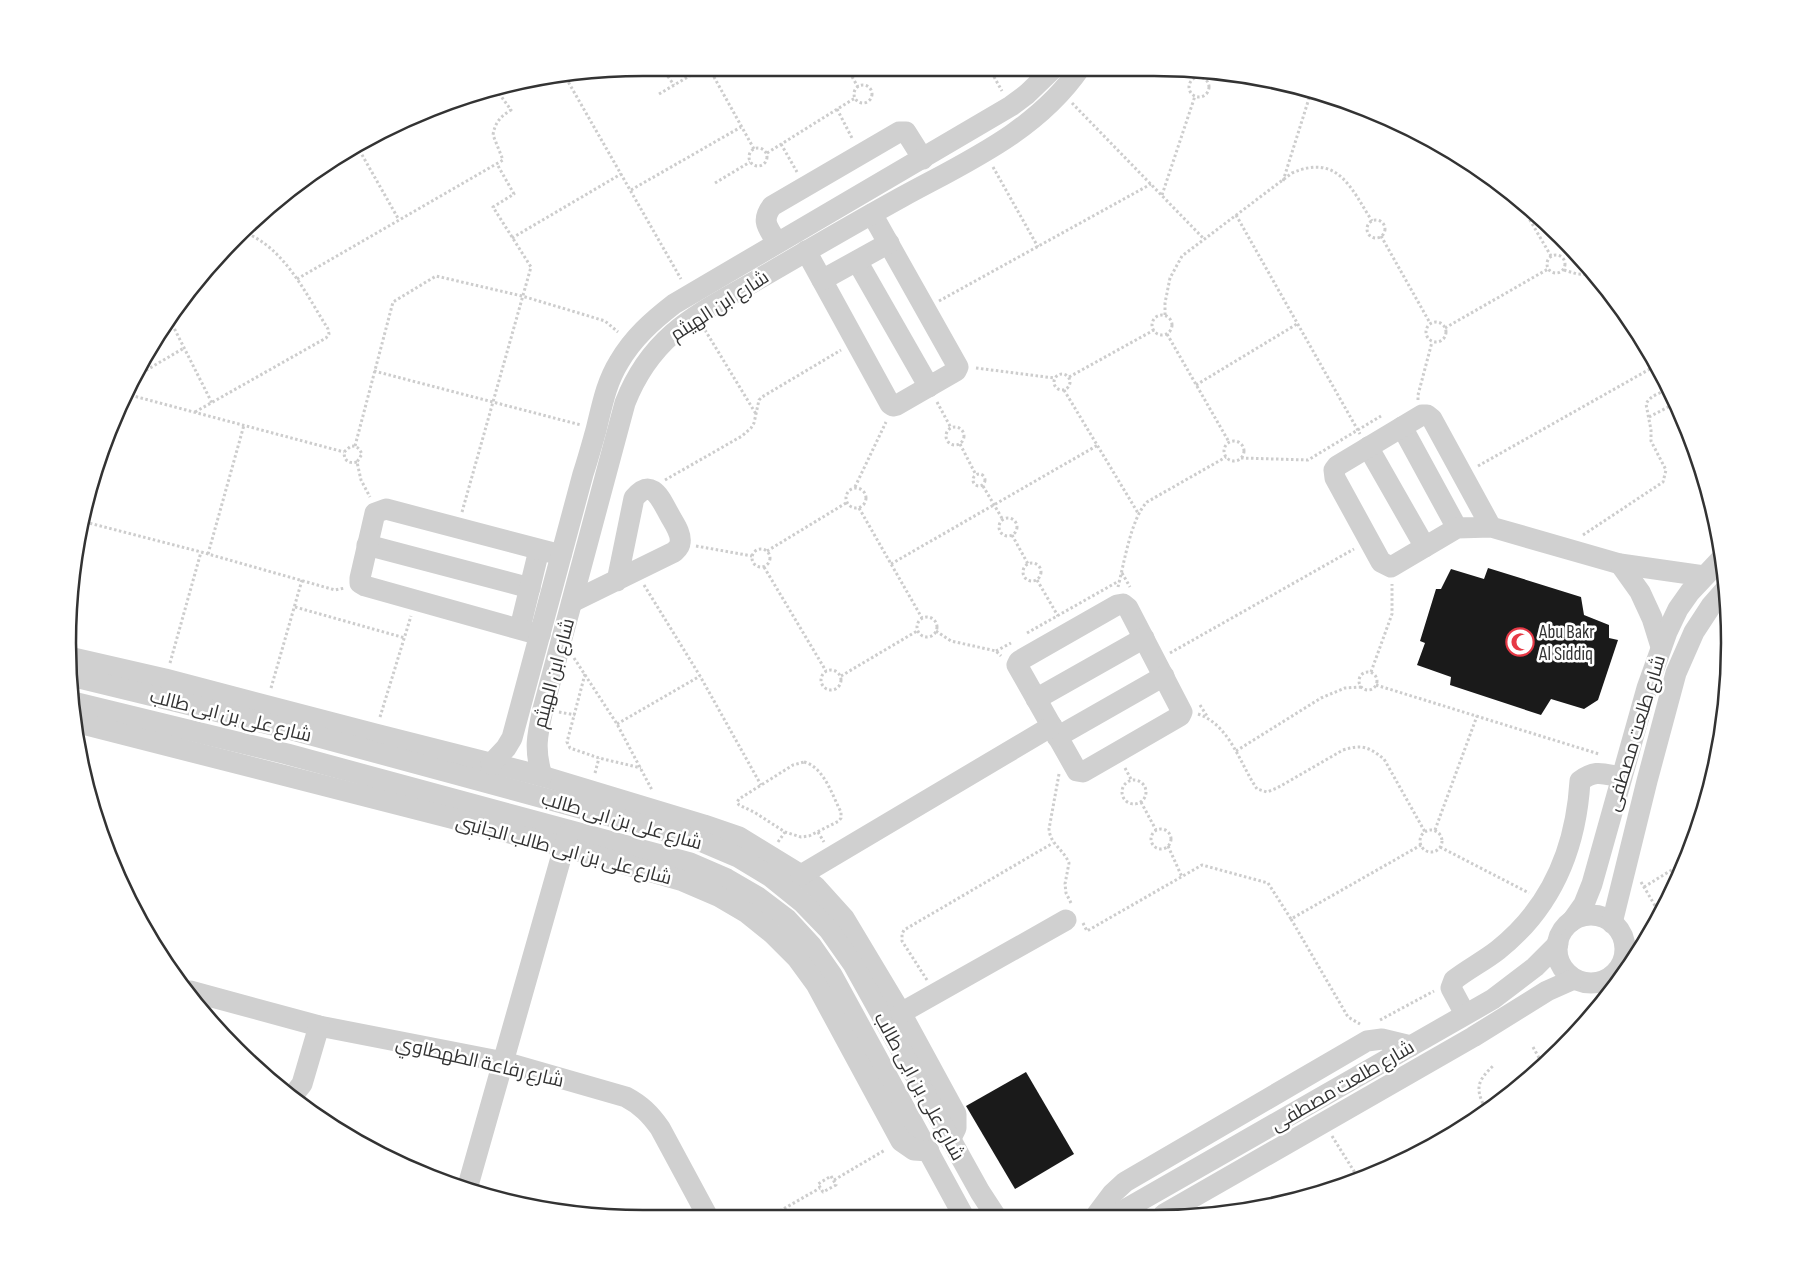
<svg xmlns="http://www.w3.org/2000/svg" width="1797" height="1286" font-family="'Sofia Sans Condensed',Cairo,sans-serif">
<style>
.building{fill:#1a1a1a}
.lines{fill:none;stroke-linecap:round;stroke-linejoin:round}
.path{stroke:#cdcdcd;stroke-width:3;stroke-dasharray:2.5 2.5;stroke-linecap:butt}
.minor{stroke:#d0d0d0;stroke-width:21}
.labels{text-anchor:middle;stroke-width:5;stroke-linejoin:round;paint-order:stroke}
.street-label{font-size:19px;fill:#333;stroke:#fff}
.poi-label{font-size:19px;fill:#333;stroke:#fff;text-anchor:start}
.rim{fill:none;stroke:#333;stroke-width:2.5}
</style>
<rect width="100%" height="100%" fill="#fff"/>
<g class="building">
<polygon points="1488,568 1581,597 1584,615 1609,625 1609,638 1618,640 1598,700 1584,709 1551,699 1541,715 1450,685 1451,677 1417,665 1425,643 1420,641 1436,589 1441,589 1451,569 1484,579"/>
<polygon points="1026,1072 1074,1154 1015,1189 966,1106"/>
</g>
<g class="lines">
<g class="path">
<polyline points="662,68 674,85"/>
<polyline points="687,68 691,75"/>
<polyline points="709,68 754,149"/>
<polyline points="847,68 858,87"/>
<polyline points="989,68 1002,91"/>
<circle cx="1199" cy="87" r="10"/>
<polyline points="566,78 681,279"/>
<circle cx="863" cy="94" r="9"/>
<polyline points="659,94 703,68"/>
<polyline points="1072,103 1204,239"/>
<polyline points="837,109 853,140"/>
<polyline points="781,144 797,172"/>
<polyline points="357,146 399,220"/>
<circle cx="758" cy="157" r="9"/>
<polyline points="767,153 855,98"/>
<polyline points="993,167 1038,247"/>
<polyline points="1283,181 1311,92"/>
<polyline points="715,183 750,162"/>
<polyline points="631,190 741,127"/>
<polyline points="1162,195 1195,96"/>
<polyline points="1517,198 1551,256"/>
<polyline points="1236,215 1360,434"/>
<circle cx="1376" cy="229" r="9"/>
<polyline points="1381,236 1430,323"/>
<polyline points="512,238 621,174"/>
<circle cx="1556" cy="264" r="9"/>
<polyline points="1564,270 1577,274 1595,275"/>
<path d="M297 279 503 160 493 135C495 122 501 116 511 110L498 92 491 88"/>
<polyline points="939,301 1151,184"/>
<path d="M1165 315V303L1170 278 1182 256 1292 173C1338 153 1351 188 1372 221"/>
<circle cx="1162" cy="325" r="10"/>
<polyline points="170,320 212,403"/>
<circle cx="1436" cy="332" r="10"/>
<polyline points="1445,328 1548,269"/>
<polyline points="705,330 756,414"/>
<polyline points="1167,334 1229,442"/>
<polyline points="976,368 1054,378"/>
<polyline points="374,371 581,425"/>
<circle cx="1062" cy="382" r="8"/>
<polyline points="1069,377 1154,330"/>
<polyline points="133,378 184,348"/>
<polyline points="1196,385 1297,324"/>
<polyline points="1064,390 1138,513"/>
<polyline points="126,394 344,452"/>
<polyline points="1418,400 1418,395 1432,342"/>
<polyline points="937,402 951,428"/>
<path d="M195 412 326 338 329 334 328 329C306 294 285 249 246 233"/>
<polyline points="1649,417 1674,404"/>
<circle cx="955" cy="436" r="9"/>
<circle cx="1234" cy="451" r="10"/>
<polyline points="960,444 976,475"/>
<polyline points="355,446 393,302 436,276 522,296 582,314 605,321 618,332"/>
<polyline points="1241,458 1308,460 1381,416"/>
<path d="M357 462C349 464 344 461 344 452L351 446C357 446 359 448 362 454L357 462 361 480 370 497"/>
<polyline points="1478,466 1657,365"/>
<circle cx="979" cy="480" r="6"/>
<polyline points="665,480 742,436 751,428 754,423 759,400 762,397 841,350"/>
<polyline points="983,486 1003,520"/>
<polyline points="855,487 886,422"/>
<circle cx="856" cy="498" r="10"/>
<polyline points="93,491 106,451 131,395"/>
<polyline points="859,508 922,618"/>
<polyline points="462,512 531,267 493,207 514,194 497,164"/>
<circle cx="1008" cy="527" r="9"/>
<polyline points="85,522 201,552 335,590 345,588"/>
<polyline points="1012,535 1028,564"/>
<path d="M1583 535 1663 482 1666 470 1651 441V430L1646 404C1651 394 1660 395 1667 388"/>
<polyline points="696,546 752,556"/>
<circle cx="761" cy="558" r="9"/>
<polyline points="767,551 846,503"/>
<polyline points="208,554 244,425"/>
<circle cx="1032" cy="572" r="9"/>
<polyline points="891,564 1098,445"/>
<polyline points="764,567 826,671"/>
<polyline points="1122,573 1130,587"/>
<polyline points="1037,580 1058,616"/>
<polyline points="644,585 700,676 761,785"/>
<path d="M1118 587C1124 564 1131 518 1147 502L1226 457"/>
<polyline points="295,607 405,638"/>
<circle cx="927" cy="627" r="10"/>
<polyline points="936,631 951,641 996,651 1001,656"/>
<polyline points="1027,633 1119,581"/>
<polyline points="996,651 1011,643"/>
<polyline points="1170,653 1354,549"/>
<polyline points="574,658 617,724 652,790"/>
<polyline points="170,663 201,552"/>
<circle cx="831" cy="680" r="10"/>
<circle cx="1368" cy="681" r="9"/>
<polyline points="1371,672 1392,614 1392,584"/>
<polyline points="585,674 567,742 570,748 599,758 641,768"/>
<polyline points="841,676 917,631"/>
<polyline points="1376,685 1599,754"/>
<polyline points="271,688 302,580"/>
<polyline points="1200,705 1207,716"/>
<polyline points="559,712 575,715"/>
<path d="M1198 714C1230 725 1240 764 1257 789L1267 792 1277 788 1343 750C1362 744 1369 747 1384 759L1425 832"/>
<polyline points="380,717 411,616"/>
<polyline points="617,724 700,676"/>
<polyline points="1236,751 1321,698 1345,688 1361,687"/>
<path d="M804 762C824 767 832 795 841 812V818L839 821 809 836 801 837 785 832 754 812 739 805 737 802 739 799 793 765Z"/>
<polyline points="1125,768 1132,781"/>
<polyline points="595,773 599,758"/>
<path d="M1059 774 1049 829C1050 844 1064 850 1069 863L1065 884 1066 893 1071 903"/>
<circle cx="1134" cy="792" r="12"/>
<polyline points="1141,802 1156,830"/>
<circle cx="1161" cy="839" r="10"/>
<polyline points="1435,830 1477,716"/>
<circle cx="1431" cy="841" r="11"/>
<polyline points="818,832 824,842"/>
<polyline points="778,842 785,832"/>
<polyline points="1168,846 1182,877"/>
<polyline points="1440,847 1529,893"/>
<polyline points="1641,882 1660,914"/>
<polyline points="1644,887 1683,863"/>
<polyline points="1291,919 1348,1017 1360,1024"/>
<polyline points="1083,923 1087,931 1202,865 1268,883 1291,919 1421,845"/>
<polyline points="1614,974 1626,969"/>
<polyline points="927,980 902,941 902,934 904,930 1053,843"/>
<polyline points="1380,1020 1434,991"/>
<polyline points="1533,1047 1543,1065"/>
<path d="M1485 1108C1475 1088 1477 1081 1494 1065"/>
<polyline points="1332,1136 1357,1176"/>
<polygon points="831,1176 836,1185 823,1192 818,1184"/>
<polyline points="834,1180 885,1150"/>
<polyline points="1353,1180 1357,1176 1366,1175"/>
<polyline points="771,1216 820,1188"/>
</g>
<g class="minor">
<path d="M777 243C769 228 760 222 772 206L899 132H906L923 159"/>
<polyline points="806,251 890,404 893,406 897,405 956,371 958,367 872,214"/>
<polyline points="857,261 929,387"/>
<polyline points="822,280 889,243"/>
<polyline points="1402,427 1457,528"/>
<polyline points="1368,447 1425,547"/>
<polyline points="1491,527 1432,419 1427,415 1422,415 1337,466 1334,470 1335,478 1381,562 1391,567 1457,528 1491,527 1620,564 1704,576"/>
<polyline points="367,545 530,588"/>
<polyline points="1620,564 1640,592 1652,618 1661,647"/>
<path d="M572 602 674 552C676 550 680 547 680 543 682 533 673 522 669 514 660 498 652 477 634 498L617 581"/>
<polygon points="1123,604 1128,608 1182,712 1180,716 1083,772 1077,771 1017,665 1019,661 1117,605"/>
<polyline points="520,628 539,550"/>
<polyline points="540,635 365,586 360,583 360,578 375,513 386,509 561,555"/>
<polyline points="69,657 165,679 375,734 542,776 704,825 739,837 801,875 816,887 844,918 901,1013 956,1114 956,1128 950,1140"/>
<polyline points="71,676 293,730 698,840 738,857 771,877 802,902 829,930 853,964 980,1192 995,1215"/>
<polyline points="1036,699 1144,638"/>
<polyline points="73,702 287,754 690,863 727,879 758,897 787,919 811,945 832,975 963,1215"/>
<polyline points="75,722 564,847 683,881 718,896 747,913 773,934 797,958 816,984 901,1141 914,1150 929,1151"/>
<polyline points="1057,737 1164,676"/>
<path d="M491 764 506 748 512 738C536 650 559 561 583 474 588 459 592 444 596 430 602 406 606 383 619 362 633 338 652 321 674 304L1011 106 1027 94 1054 68"/>
<path d="M542 776C534 749 537 736 543 709L625 403C652 334 698 314 757 280 805 252 853 224 902 197 966 162 1037 131 1080 68"/>
<polyline points="801,875 1052,726"/>
<circle cx="1591" cy="949" r="34"/>
<polyline points="1572,921 1584,904 1592,884 1647,688 1667,632 1678,609 1690,592 1722,558"/>
<polyline points="1612,923 1647,781 1676,673 1694,632 1711,606 1725,590"/>
<path d="M190 991 319 1026 504 1062 626 1097C641 1105 650 1114 660 1128L708 1217"/>
<polyline points="901,1013 1066,920"/>
<path d="M1465 1014 1451 988 1454 980C1468 969 1484 961 1498 950 1552 907 1576 848 1580 781 1596 769 1603 774 1621 777"/>
<polyline points="291,1098 302,1084 319,1026"/>
<polyline points="467,1189 568,833"/>
<polyline points="1097,1214 1112,1194 1125,1182 1367,1041 1382,1039 1411,1046"/>
<polyline points="1117,1214 1493,999 1535,967 1558,944"/>
<polyline points="1164,1214 1473,1037 1547,991 1574,979"/>
</g>
</g>
<defs>
<g id="mosque-ring" transform="scale(1.4375)"><circle r="9.5" fill="#fff" stroke="#e63946" stroke-width="1.5"/><path d="M3.5-4.9A6 6 0 1 0 3.5 4.9A5 5 0 1 1 3.5-4.9Z" fill="#e63946"/></g>
</defs>
<g fill-rule="evenodd">
<use href="#mosque-ring" x="1520" y="642"/>
</g>
<g class="labels">
<g class="street-label">
<text transform="translate(719 305) rotate(-33)" y="7">شارع ابن الهيثم</text>
<text transform="translate(553 673) rotate(-75)" y="7">شارع ابن الهيثم</text>
<text transform="translate(231 715) rotate(14)" y="7">شارع على بن ابى طالب</text>
<text transform="translate(1635 733) rotate(-73)" y="7">شارع طلعت مصطفى</text>
<text transform="translate(622 820) rotate(16)" y="7">شارع على بن ابى طالب</text>
<text transform="translate(564 849) rotate(15)" y="7">شارع على بن ابى طالب الجانبى</text>
<text transform="translate(480 1061) rotate(13)" y="7">شارع رفاعة الطهطاوي</text>
<text transform="translate(1342 1085) rotate(-30)" y="7">شارع طلعت مصطفى</text>
<text transform="translate(920 1086) rotate(61)" y="7">شارع على بن ابى طالب</text>
</g>
<g class="poi-label">
<text x="1539" y="638">Abu Bakr<tspan x="1539" dy="22">Al Siddiq</tspan></text>
</g>
</g>
<path d="M0 0H1797V1286H0ZM643 76H1154A567 567 0 0 1 1721 643V643A567 567 0 0 1 1154 1210H643A567 567 0 0 1 76 643V643A567 567 0 0 1 643 76Z" fill="#fff" fill-rule="evenodd"/>
<path class="rim" d="M643 76H1154A567 567 0 0 1 1721 643V643A567 567 0 0 1 1154 1210H643A567 567 0 0 1 76 643V643A567 567 0 0 1 643 76Z"/>
</svg>
